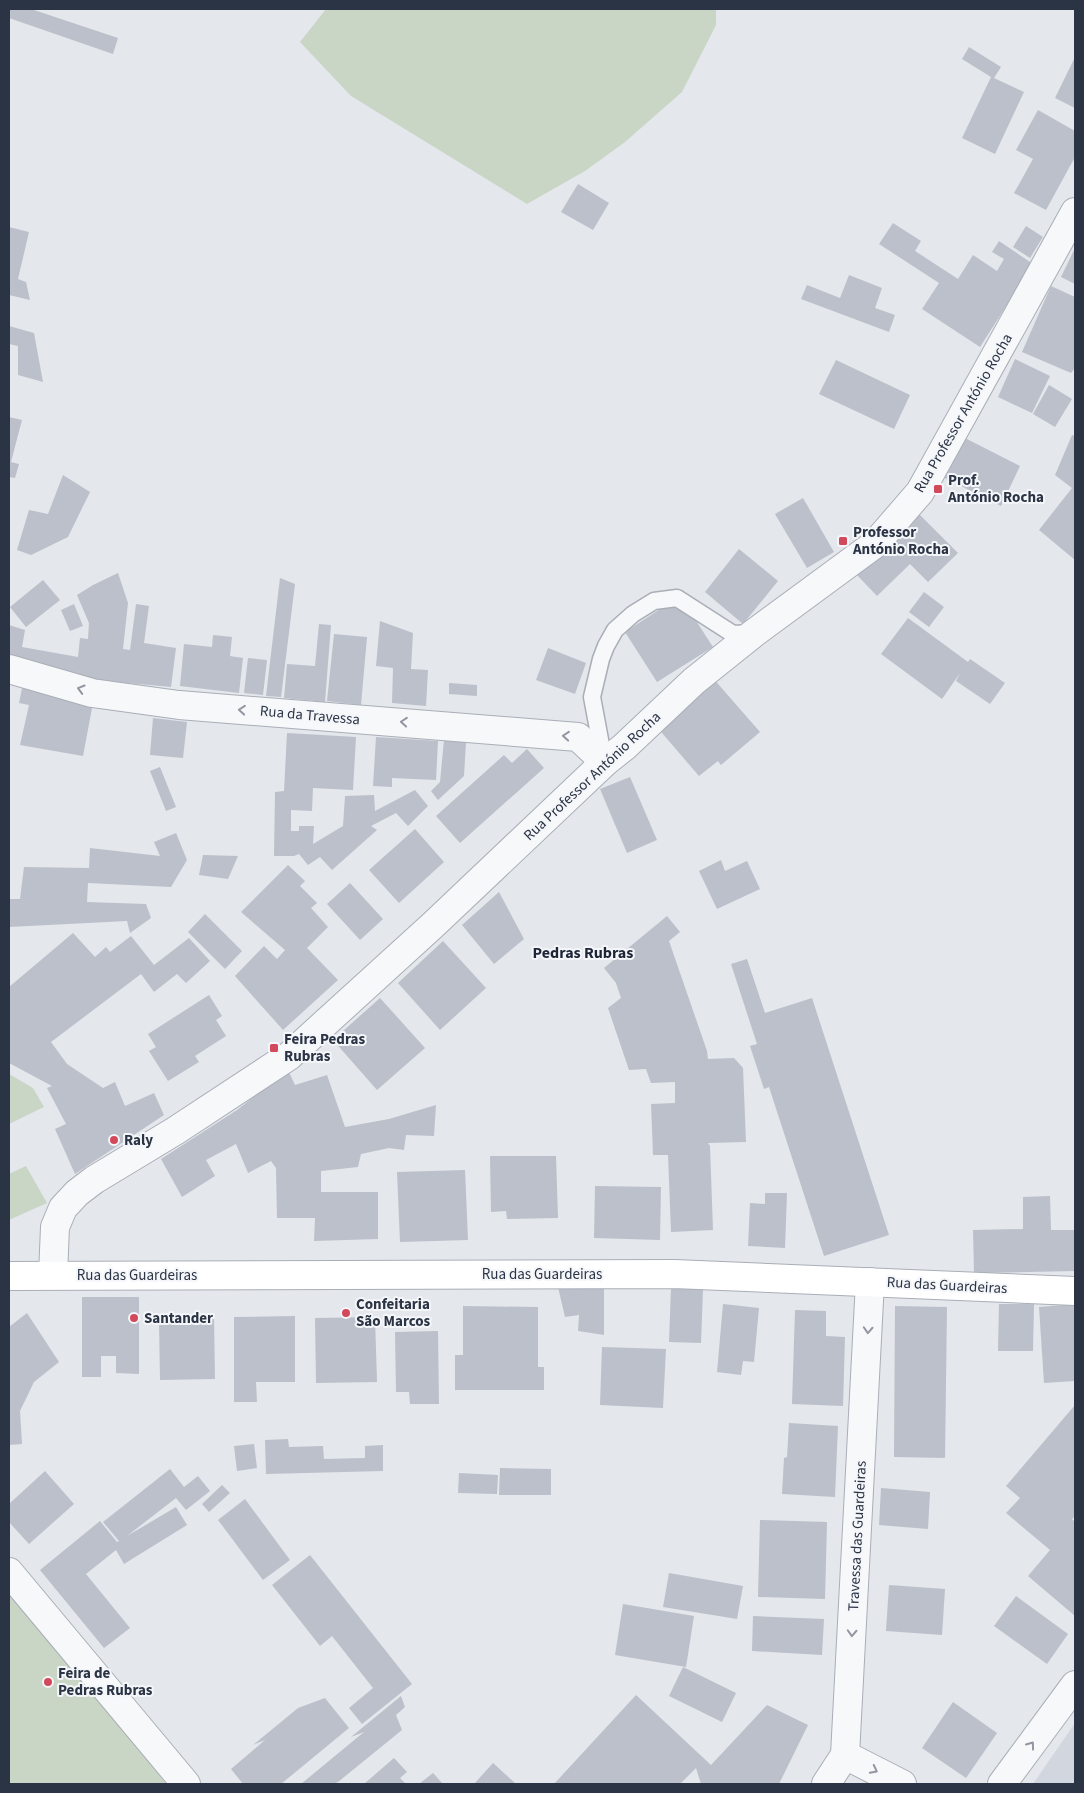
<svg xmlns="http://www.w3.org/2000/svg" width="1084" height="1793" font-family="'Source Sans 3',sans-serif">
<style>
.built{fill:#d2d6de}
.green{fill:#c9d6c5}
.building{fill:#bbc0ca}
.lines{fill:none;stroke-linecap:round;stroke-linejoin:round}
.service-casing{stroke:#a9aeb7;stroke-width:19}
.minor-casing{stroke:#a9aeb7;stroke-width:30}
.tertiary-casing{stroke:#a9aeb7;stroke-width:30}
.secondary-casing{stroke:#a9aeb7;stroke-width:30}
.service{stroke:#f7f8fa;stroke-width:16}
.minor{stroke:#f7f8fa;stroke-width:28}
.tertiary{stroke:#f7f8fa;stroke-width:28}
.secondary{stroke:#fff;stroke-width:28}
.oneway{stroke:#9196a0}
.poi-dot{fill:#d1495b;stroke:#f4f6f9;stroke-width:2}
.labels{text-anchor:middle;stroke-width:4;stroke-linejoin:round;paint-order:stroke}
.street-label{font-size:15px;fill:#2b3445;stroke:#f4f6f9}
.poi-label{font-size:15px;font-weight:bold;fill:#2b3445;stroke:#f4f6f9;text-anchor:start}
.neighbourhood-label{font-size:16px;font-weight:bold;fill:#1d2536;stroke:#f4f6f9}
</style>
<rect width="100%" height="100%" fill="#e4e7ec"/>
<polygon class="built" points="1075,1723 1075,1784 1033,1784"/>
<g class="green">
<polygon points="326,9 716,9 716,25 682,92 625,142 585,171 527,204 351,96 300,42"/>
<polygon points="9,1074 33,1088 44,1107 9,1124"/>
<polygon points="26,1166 47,1203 9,1220 9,1174"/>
<polygon points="9,1579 166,1784 9,1784"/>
</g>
<g class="building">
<polygon points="9,9 31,9 118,38 113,54 9,18"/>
<polygon points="969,47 1001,67 994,78 1024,92 995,154 962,138 991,77 962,59"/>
<polygon points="1075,57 1075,108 1055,98"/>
<polygon points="1038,110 1075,131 1075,157 1046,210 1014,193 1033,159 1016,150"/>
<polygon points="578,184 609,203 593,230 561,212"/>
<polygon points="893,223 921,241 915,251 958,279 973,255 997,271 1004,259 992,252 999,241 1033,264 980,347 922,309 939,283 879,244"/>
<polygon points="1026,226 1043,237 1030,258 1013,247"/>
<polygon points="9,227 29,232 18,279 26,282 30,300 9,295"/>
<polygon points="1075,248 1075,284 1061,277"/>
<polygon points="849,275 882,288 875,308 895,315 889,332 801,299 807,285 840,298"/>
<polygon points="1051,286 1075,297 1075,368 1071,373 1022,352"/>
<polygon points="9,326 34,333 43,382 18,375 18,346 9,344"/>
<polygon points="1015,359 1050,376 1032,413 998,397"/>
<polygon points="836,360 910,395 894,429 819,394"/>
<polygon points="1049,385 1072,399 1055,427 1033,414"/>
<polygon points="9,417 22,420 11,462 19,464 15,478 9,477"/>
<polygon points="1072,435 1075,436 1075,560 1039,530 1072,488 1055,475"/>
<polygon points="961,436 1020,466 1001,506 941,476"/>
<polygon points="63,475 90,492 68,537 31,555 17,550 29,510 48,514"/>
<polygon points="803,498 834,552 807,568 775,514"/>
<polygon points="919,514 958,553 928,582 910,564 877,596 857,575"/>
<polygon points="739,549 778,581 743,624 705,592"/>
<polygon points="118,573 128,603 123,649 130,650 136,604 149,606 144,643 176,648 171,687 62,677 9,662 9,625 25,630 22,647 78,657 80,638 88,639 89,623 77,595 93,585"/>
<polygon points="280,578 295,584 281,697 266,696"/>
<polygon points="43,580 60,600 26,627 10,607"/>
<polygon points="924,592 944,607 929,627 909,612"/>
<polygon points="680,596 713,647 657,682 625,632"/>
<polygon points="74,604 83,626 70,631 61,610"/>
<polygon points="908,618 968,662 970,659 1005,683 990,704 956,681 960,673 942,699 881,654"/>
<polygon points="380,621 413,633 411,669 428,670 426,706 392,703 393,668 376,666"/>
<polygon points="319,624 331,625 325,702 284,698 287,664 315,666"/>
<polygon points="334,634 367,637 361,705 327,701"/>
<polygon points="213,635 232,637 230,656 243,658 239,693 180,686 184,644 212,647"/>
<polygon points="548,648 586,663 575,694 536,680"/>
<polygon points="248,658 267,660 263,695 244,693"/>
<polygon points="712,677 760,732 721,765 718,761 699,776 656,726"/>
<polygon points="449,683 477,685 477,696 449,694"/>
<polygon points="22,688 93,703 83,756 20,745 29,705 19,703"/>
<polygon points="153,718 187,722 183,758 150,755"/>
<polygon points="287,733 356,737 353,790 313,788 312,811 291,810 291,831 299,831 299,826 314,826 313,844 343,826 345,796 374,795 375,811 415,790 428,806 408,826 396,813 371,826 377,830 332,870 320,857 308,865 299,854 294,856 274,856 275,792 284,791"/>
<polygon points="376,737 438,741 436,780 392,778 392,787 373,786"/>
<polygon points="444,740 466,742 464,776 438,800 431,791 440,782"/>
<polygon points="527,749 544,768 460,843 436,816 504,755 512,763"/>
<polygon points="160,767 176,807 166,811 150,771"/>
<polygon points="630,777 657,840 627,853 600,789"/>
<polygon points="415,829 444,862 399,903 369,870"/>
<polygon points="176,833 187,860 171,887 88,883 87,902 146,904 151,918 130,933 127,921 9,927 9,899 20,899 24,867 89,868 90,848 160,856 154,842"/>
<polygon points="203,855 238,856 228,879 199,875"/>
<polygon points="721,860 725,871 747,861 760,889 717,909 699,871"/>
<polygon points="288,865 305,881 300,886 317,903 311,908 328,927 307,948 338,980 283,1030 235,976 264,946 277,959 285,950 241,912"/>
<polygon points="350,883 383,919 360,940 327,904"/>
<polygon points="499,892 524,939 494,964 462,925"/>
<polygon points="205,914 242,951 225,969 188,932"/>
<polygon points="667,916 680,932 669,941 707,1051 708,1059 734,1058 743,1068 746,1142 708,1143 710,1146 713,1230 671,1232 668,1155 653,1155 651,1104 675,1103 675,1082 651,1083 646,1069 629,1070 608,1008 621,998 616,983 604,968"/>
<polygon points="73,933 95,957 106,947 110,952 131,936 154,965 189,938 210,961 186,983 177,974 154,992 141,974 51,1042 67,1064 103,1088 115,1082 125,1106 154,1093 164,1115 75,1174 55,1129 66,1124 47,1088 52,1086 9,1063 9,987"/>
<polygon points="443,941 486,988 440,1030 398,983"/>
<polygon points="747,959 765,1013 812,998 889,1235 824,1256 769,1087 764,1089 750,1046 757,1044 731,964"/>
<polygon points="209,995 222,1016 216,1020 226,1036 195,1056 199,1062 168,1081 149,1051 156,1047 148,1034"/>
<polygon points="380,998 425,1048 377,1090 333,1040"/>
<polygon points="288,1070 295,1085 327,1075 345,1127 389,1119 436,1105 434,1136 406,1135 404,1150 389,1148 361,1154 358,1167 321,1171 321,1192 378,1192 378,1239 314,1241 315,1218 277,1218 276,1168 271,1161 248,1173 236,1144 206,1160 215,1176 182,1197 161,1159 237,1110"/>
<polygon points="490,1156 556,1156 558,1218 507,1219 506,1211 491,1212"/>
<polygon points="465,1170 468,1240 400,1242 397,1172"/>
<polygon points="595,1186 661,1187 660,1240 594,1238"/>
<polygon points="765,1193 787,1193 785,1248 748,1246 750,1203 765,1204"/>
<polygon points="1050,1196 1051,1230 1075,1230 1075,1271 974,1273 973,1230 1023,1229 1023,1197"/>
<polygon points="604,1284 604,1335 578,1331 579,1315 565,1317 558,1287"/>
<polygon points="671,1288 703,1289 701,1343 669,1342"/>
<polygon points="82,1297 139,1297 139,1374 116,1373 116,1356 101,1356 101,1377 82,1377"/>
<polygon points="723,1304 759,1308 754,1362 743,1361 741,1375 717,1372"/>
<polygon points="999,1304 1034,1304 1033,1351 998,1351"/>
<polygon points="1075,1304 1075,1381 1044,1383 1039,1307"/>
<polygon points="463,1306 538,1307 538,1367 544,1367 544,1390 455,1390 455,1355 463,1355"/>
<polygon points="895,1306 947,1307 945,1458 894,1457"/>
<polygon points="795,1310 826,1311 826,1336 845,1337 843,1406 792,1404"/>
<polygon points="27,1313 59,1362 34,1382 20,1411 22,1444 9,1445 9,1327"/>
<polygon points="295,1316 295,1382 256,1382 257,1402 234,1402 234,1317"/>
<polygon points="375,1317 377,1382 316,1383 315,1318"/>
<polygon points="214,1319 215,1379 160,1380 159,1320"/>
<polygon points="438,1331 439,1404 410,1404 409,1392 396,1392 395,1332"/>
<polygon points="602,1347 666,1349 663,1408 600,1405"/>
<polygon points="1075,1405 1075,1516 1072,1519 1075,1522 1075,1616 1028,1576 1050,1550 1006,1513 1020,1498 1006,1486"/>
<polygon points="789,1423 838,1426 835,1497 782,1494 784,1458 787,1457"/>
<polygon points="288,1439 289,1447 323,1446 324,1459 365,1458 365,1446 383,1445 383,1471 266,1474 265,1440"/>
<polygon points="254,1444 257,1468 237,1471 234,1446"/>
<polygon points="500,1468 551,1469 551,1495 499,1495"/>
<polygon points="170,1469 184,1487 198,1476 210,1491 186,1510 176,1498 127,1536 176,1507 187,1525 124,1564 116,1550 86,1574 130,1628 104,1648 40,1570 100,1521 117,1542 119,1541 103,1522"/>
<polygon points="45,1471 74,1504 29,1544 9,1522 9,1504"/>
<polygon points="459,1473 498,1475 497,1494 458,1493"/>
<polygon points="222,1485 230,1493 209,1512 202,1504"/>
<polygon points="881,1488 930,1492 928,1529 879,1525"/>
<polygon points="245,1499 290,1560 263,1580 218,1520"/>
<polygon points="760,1520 827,1522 825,1599 758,1597"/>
<polygon points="310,1555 412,1684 362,1724 349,1708 373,1688 332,1636 320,1646 272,1585"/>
<polygon points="669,1573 743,1586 737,1619 663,1607"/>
<polygon points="889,1585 945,1589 942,1635 886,1631"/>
<polygon points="1016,1596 1068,1634 1047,1664 994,1626"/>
<polygon points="623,1604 694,1616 686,1667 615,1655"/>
<polygon points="753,1616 824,1619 822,1655 752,1651"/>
<polygon points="683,1667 736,1693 722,1722 669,1696"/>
<polygon points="636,1695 711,1765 767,1705 808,1725 779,1784 701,1784 696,1768 680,1784 554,1784"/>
<polygon points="401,1696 405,1707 396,1715 402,1730 338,1782 333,1784 301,1784 364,1732 351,1737"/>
<polygon points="325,1698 349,1728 281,1784 243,1784 231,1769 265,1740 253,1745 298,1708"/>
<polygon points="953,1702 997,1733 966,1778 922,1748"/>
<polygon points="394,1758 407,1772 400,1778 406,1784 364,1784"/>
<polygon points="493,1763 516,1784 474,1784"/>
<polygon points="433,1773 443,1784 419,1784"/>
</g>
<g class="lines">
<g class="service-casing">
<polyline id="service" points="604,761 592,697 601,659 606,646 615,630 633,614 654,601 677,598 733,634 754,633"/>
</g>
<g class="minor-casing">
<g id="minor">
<polyline points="9,669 92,693 179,705 578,737 605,762"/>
<polyline points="9,1572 186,1784"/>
<polyline points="845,1755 902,1784"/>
<polyline points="826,1784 845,1755 870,1282"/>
<polyline points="1002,1784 1075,1685"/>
</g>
</g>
<g class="tertiary-casing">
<polyline id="tertiary" points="53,1275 55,1227 63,1208 77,1193 94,1180 175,1131 289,1056 433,925 605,762 624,747 694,681 754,633 875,544 920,492 1075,212"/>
</g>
<g class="secondary-casing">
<polyline id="secondary" points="9,1276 674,1274 1075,1291"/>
</g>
<use href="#service" class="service"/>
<use href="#minor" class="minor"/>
<use href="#tertiary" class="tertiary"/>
<use href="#secondary" class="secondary"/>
</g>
<defs><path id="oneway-chevron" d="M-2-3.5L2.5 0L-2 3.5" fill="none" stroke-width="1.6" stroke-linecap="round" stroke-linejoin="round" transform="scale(1.25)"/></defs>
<g class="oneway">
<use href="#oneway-chevron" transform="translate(81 689) rotate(-164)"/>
<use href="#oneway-chevron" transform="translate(242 710) rotate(-175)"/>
<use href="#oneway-chevron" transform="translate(404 722) rotate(-175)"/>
<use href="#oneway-chevron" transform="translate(566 736) rotate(-175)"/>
<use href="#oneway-chevron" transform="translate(868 1330) rotate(93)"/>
<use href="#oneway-chevron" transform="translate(852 1633) rotate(93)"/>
<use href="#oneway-chevron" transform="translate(1031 1745) rotate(-54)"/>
<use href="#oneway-chevron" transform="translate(874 1770) rotate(27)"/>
</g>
<g class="poi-dot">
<rect x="933" y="484" width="10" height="10" rx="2.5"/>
<rect x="838" y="536" width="10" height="10" rx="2.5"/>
<rect x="269" y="1043" width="10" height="10" rx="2.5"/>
<circle cx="114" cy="1140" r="5"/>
<circle cx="346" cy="1313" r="5"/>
<circle cx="134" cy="1318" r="5"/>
<circle cx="48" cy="1682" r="5"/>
</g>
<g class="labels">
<g class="street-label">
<text transform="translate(963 413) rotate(-60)" y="5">Rua Professor António Rocha</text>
<text transform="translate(310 715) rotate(5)" y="5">Rua da Travessa</text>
<text transform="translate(592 776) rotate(-43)" y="5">Rua Professor António Rocha</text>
<text x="542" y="1279">Rua das Guardeiras</text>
<text x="137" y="1280">Rua das Guardeiras</text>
<text transform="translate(947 1285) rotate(3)" y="5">Rua das Guardeiras</text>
<text transform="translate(857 1536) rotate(-87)" y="5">Travessa das Guardeiras</text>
</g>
<g class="poi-label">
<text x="948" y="485">Prof.<tspan x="948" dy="17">António Rocha</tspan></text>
<text x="853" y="537">Professor<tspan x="853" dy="17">António Rocha</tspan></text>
<text x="284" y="1044">Feira Pedras<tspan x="284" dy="17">Rubras</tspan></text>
<text x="124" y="1145">Raly</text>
<text x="356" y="1309">Confeitaria<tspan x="356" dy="17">São Marcos</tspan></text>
<text x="144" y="1323">Santander</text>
<text x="58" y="1678">Feira de<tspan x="58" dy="17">Pedras Rubras</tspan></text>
</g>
<g class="neighbourhood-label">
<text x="583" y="958">Pedras Rubras</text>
</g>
</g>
<rect width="1084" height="1793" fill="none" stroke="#2b3445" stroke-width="20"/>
</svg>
